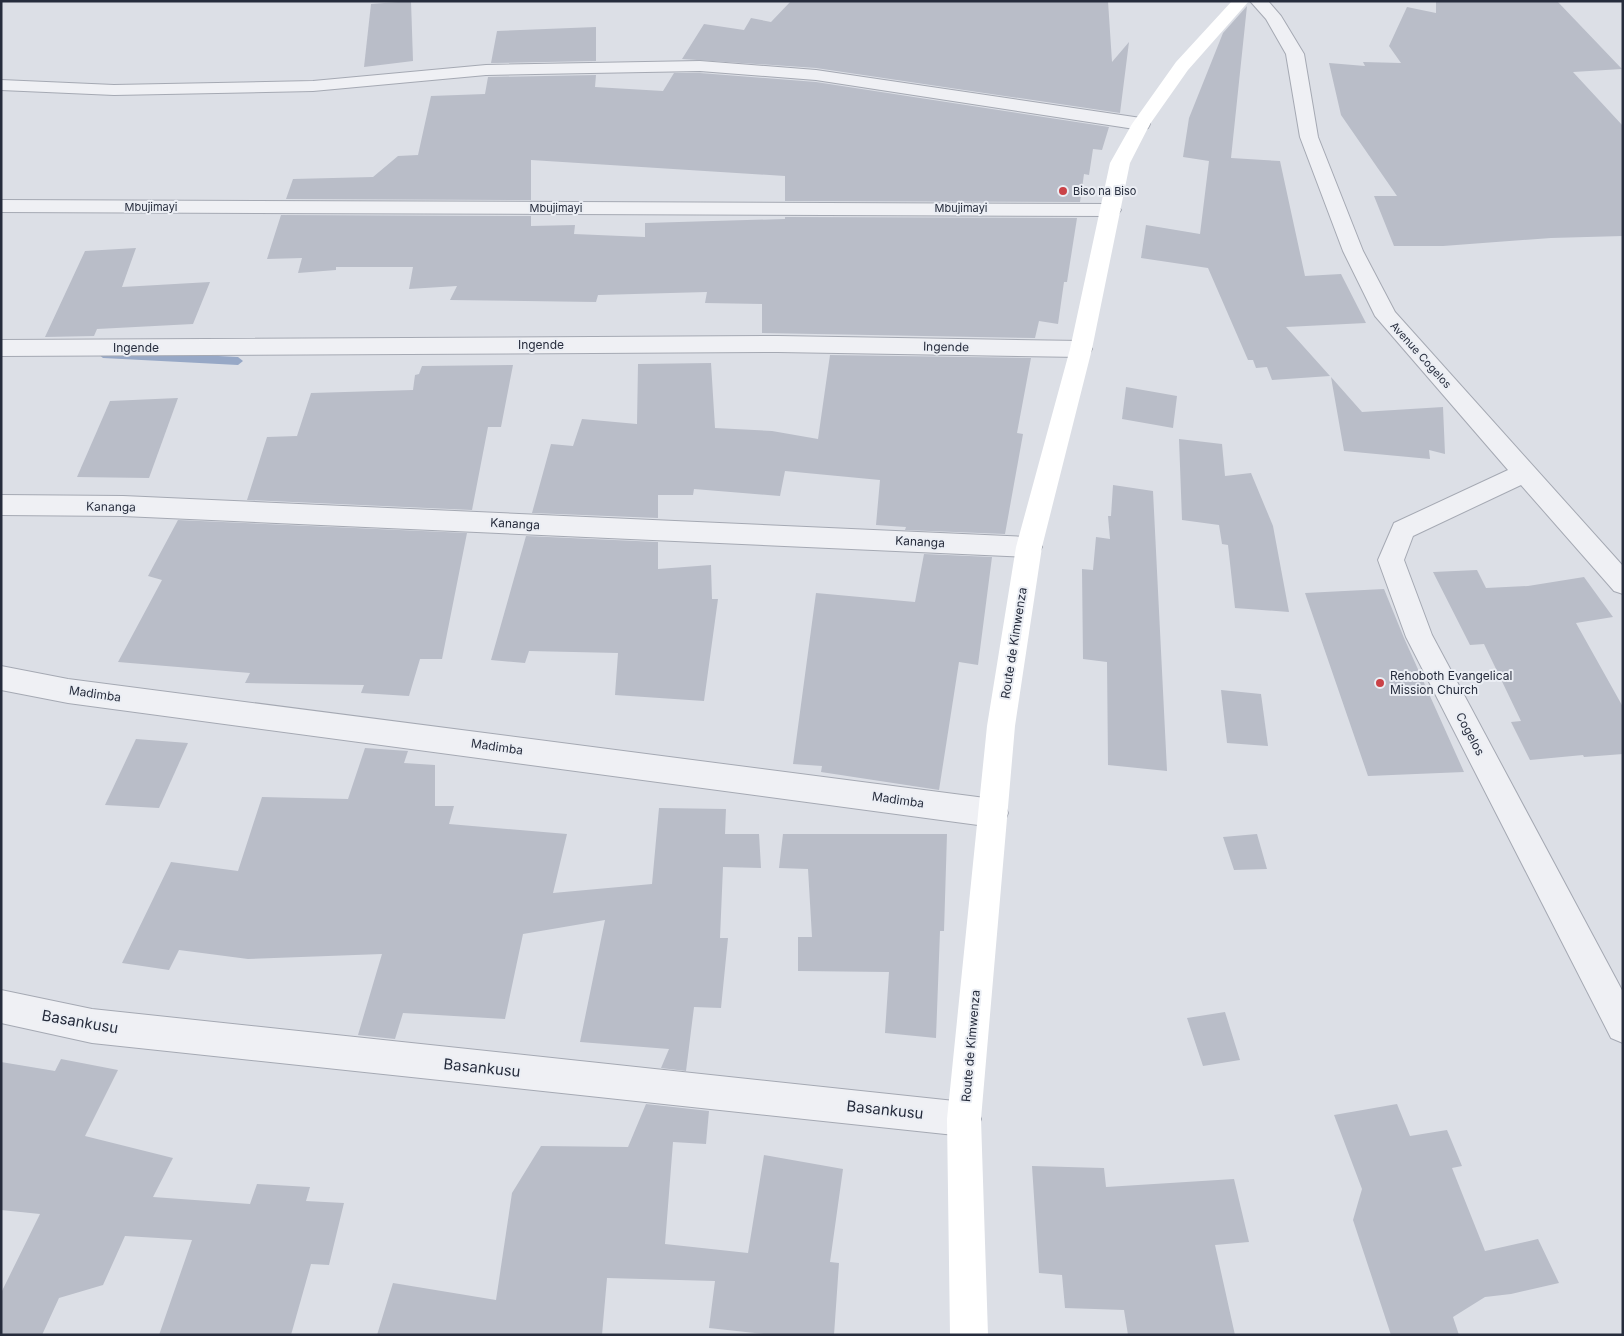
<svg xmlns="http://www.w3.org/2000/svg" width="1624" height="1336" font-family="Inter,sans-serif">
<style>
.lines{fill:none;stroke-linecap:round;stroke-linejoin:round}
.stream{fill:#97a8c6;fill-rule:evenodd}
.building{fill:#b9bdc8}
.street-casing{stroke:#a5a9b3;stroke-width:2}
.street{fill:#eff0f4;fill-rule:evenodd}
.secondary{fill:#fff;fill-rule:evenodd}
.poi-dot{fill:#ca4247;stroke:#ebeef4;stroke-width:2}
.labels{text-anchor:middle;stroke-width:4;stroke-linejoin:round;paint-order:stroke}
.far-poi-label{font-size:11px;fill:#262c3c;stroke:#ebeef4;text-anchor:start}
.far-street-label{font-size:11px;fill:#262c3c;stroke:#ebeef4}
.street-label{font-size:12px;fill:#262c3c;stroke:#ebeef4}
.poi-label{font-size:12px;fill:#262c3c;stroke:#ebeef4;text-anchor:start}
.near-street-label{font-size:15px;fill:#262c3c;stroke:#ebeef4}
</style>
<rect width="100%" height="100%" fill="#dcdfe6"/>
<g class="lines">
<polygon class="stream" points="103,350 238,357 243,361 238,365 103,358 98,354"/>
</g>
<g class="building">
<polygon points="411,1 413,61 364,67 371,4"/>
<polygon points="791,1 1108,1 1112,62 1129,42 1120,113 816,68 682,59 704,24 744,30 751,18 771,22"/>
<polygon points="1436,1 1557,1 1622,69 1573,72 1623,126 1623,236 1551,238 1443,246 1394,246 1374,196 1397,196 1341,115 1329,63 1365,66 1363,62 1401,63 1389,46 1407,7 1436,13"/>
<polygon points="1247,6 1231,158 1280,161 1305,276 1341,274 1366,323 1286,327 1330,376 1272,380 1267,367 1256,368 1253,360 1248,360 1208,268 1141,258 1146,225 1200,234 1209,161 1183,157 1189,118 1223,33"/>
<polygon points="596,27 596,61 491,63 497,31"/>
<polygon points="674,73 700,73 816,82 1109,127 1102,150 1093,149 1089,175 1084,174 1080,202 785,201 785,176 531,160 531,200 286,199 293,179 373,177 398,156 418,155 431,96 485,94 488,77 596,75 595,87 663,91"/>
<polygon points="281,215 531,216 531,226 575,225 574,234 645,237 645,223 785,219 785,217 1077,218 1067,282 1064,282 1058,324 1039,321 1035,338 762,333 762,304 705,303 707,292 598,295 596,302 450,300 457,286 409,289 413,267 336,267 336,270 298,273 302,258 267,259"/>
<polygon points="136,248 122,287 210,282 193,324 97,329 94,336 45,337 85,251"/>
<polygon points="830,355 1031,358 1017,433 1023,434 1005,534 905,530 906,527 876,525 880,480 785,471 780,496 694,489 693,495 658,495 658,518 532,513 551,444 573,446 582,419 637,424 638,364 711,363 715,428 772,431 818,439"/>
<polygon points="513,365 501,427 488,427 472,510 247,500 267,437 297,436 311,393 413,390 415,375 419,374 422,366"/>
<polygon points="1331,377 1362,412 1443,407 1445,454 1429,450 1430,459 1344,451"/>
<polygon points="1126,387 1177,396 1173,428 1122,419"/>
<polygon points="178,398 149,478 77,477 110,401"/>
<polygon points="1179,439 1222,444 1225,476 1251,473 1273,526 1289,612 1235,608 1228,545 1222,544 1219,525 1182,520"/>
<polygon points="1113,485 1153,491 1167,771 1108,765 1107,662 1083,659 1082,569 1093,570 1096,537 1110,539 1108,516 1111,516"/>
<polygon points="178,520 467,533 442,659 420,659 409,696 361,693 364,685 245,683 250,673 118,662 162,580 148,576"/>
<polygon points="526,536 658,542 658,569 711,565 712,599 718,599 704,701 615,695 618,653 529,651 525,663 491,660"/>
<polygon points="924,554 992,557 978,665 959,662 939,790 821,772 822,766 793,764 816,593 915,602"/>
<polygon points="1477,570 1486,588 1528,586 1584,577 1613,617 1576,623 1623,707 1623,754 1584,757 1583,755 1530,760 1511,722 1521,721 1484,644 1470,645 1433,572"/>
<polygon points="1384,589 1404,638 1464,772 1368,776 1305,593"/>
<polygon points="1221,690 1261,694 1268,746 1227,743"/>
<polygon points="136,739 188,743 159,808 105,805"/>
<polygon points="365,748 408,751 404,763 435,765 435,806 454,806 449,824 567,834 553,893 652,884 659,808 726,809 725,834 759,834 761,868 723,867 720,938 728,938 721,1008 694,1007 686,1071 661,1068 669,1049 580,1042 605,920 523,934 505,1019 403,1013 395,1039 358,1035 382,954 248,959 179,950 169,970 122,963 171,862 238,871 262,797 348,799"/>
<polygon points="783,834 947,834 944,931 940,931 936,1038 885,1033 889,972 798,971 798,937 812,937 808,869 779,868"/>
<polygon points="1257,834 1267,869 1234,870 1223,837"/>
<polygon points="1225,1012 1240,1060 1203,1066 1187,1018"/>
<polygon points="61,1059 118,1070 85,1136 173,1158 153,1197 250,1204 257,1184 310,1187 306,1201 344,1203 329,1265 311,1264 291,1335 159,1335 192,1240 125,1236 103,1285 59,1298 42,1335 1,1335 1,1293 40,1214 1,1210 1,1062 55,1071"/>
<polygon points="646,1104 709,1111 706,1144 673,1142 665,1244 748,1253 764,1155 843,1169 830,1262 839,1263 834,1335 772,1335 709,1328 715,1281 607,1278 602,1335 377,1335 393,1283 496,1300 512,1193 541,1146 628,1147"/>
<polygon points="1397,1104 1410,1136 1447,1130 1462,1166 1452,1168 1485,1251 1538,1239 1559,1283 1511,1294 1485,1297 1453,1317 1459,1335 1391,1335 1353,1220 1362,1189 1334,1115"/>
<polygon points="1032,1166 1104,1168 1106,1187 1234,1179 1249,1242 1215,1245 1235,1335 1128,1335 1124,1310 1065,1308 1062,1275 1039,1273"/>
</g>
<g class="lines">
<g class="street-casing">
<g id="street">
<polygon points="1250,1 1268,1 1281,16 1304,54 1318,137 1363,251 1395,312 1623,566 1623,594 1614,591 1521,485 1413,536 1404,560 1432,635 1623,992 1623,1043 1611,1038 1406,637 1378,560 1394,523 1508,470 1375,316 1343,251 1300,137 1286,54 1266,19"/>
<polygon points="700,61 816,70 1141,118 1148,120 1150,124 1148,128 1141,130 816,80 700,71 486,75 313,91 114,95 1,90 1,80 114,85 313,81 486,65"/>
<polygon points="1,200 1111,204 1118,206 1121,210 1118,214 1111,216 1,212"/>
<polygon points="778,336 1081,341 1089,344 1092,349 1089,354 1081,357 778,352 1,356 1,340"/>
<polygon points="1,495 123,496 1029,537 1038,540 1042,547 1038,554 1029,557 123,516 1,515"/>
<polygon points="1,666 68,679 993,799 1004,803 1008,813 1004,823 993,827 68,703 1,690"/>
<polygon points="1,990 92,1009 964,1102 976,1107 981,1119 976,1131 964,1136 92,1043 1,1023"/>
</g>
</g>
<use href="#street" class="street"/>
<polygon class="secondary" points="1232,1 1249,1 1188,70 1150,124 1130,163 1092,349 1042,547 1015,726 981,1119 988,1335 950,1335 947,1119 987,726 1016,547 1070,349 1110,163 1132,124 1176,62"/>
</g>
<g class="poi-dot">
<circle cx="1063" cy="191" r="5"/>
<circle cx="1380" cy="683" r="5"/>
</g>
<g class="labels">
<g class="far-poi-label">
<text x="1073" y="195">Biso na Biso</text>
</g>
<g class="far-street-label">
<text x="151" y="211">Mbujimayi</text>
<text x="556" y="212">Mbujimayi</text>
<text x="961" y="212">Mbujimayi</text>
<text transform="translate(1421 355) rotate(48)" y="4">Avenue Cogelos</text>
</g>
<g class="street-label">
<text x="541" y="349">Ingende</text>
<text transform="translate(946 347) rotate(1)" y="4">Ingende</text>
<text x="136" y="352">Ingende</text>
<text transform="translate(111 507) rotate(1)" y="4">Kananga</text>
<text transform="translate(515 524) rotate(3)" y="4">Kananga</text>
<text transform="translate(920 542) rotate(3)" y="4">Kananga</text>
<text transform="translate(1014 643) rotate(-81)" y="4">Route de Kimwenza</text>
<text transform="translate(95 694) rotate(8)" y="4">Madimba</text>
<text transform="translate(1470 734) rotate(62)" y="4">Cogelos</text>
<text transform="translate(497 747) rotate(8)" y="4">Madimba</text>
<text transform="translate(898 800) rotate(8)" y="4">Madimba</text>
<text transform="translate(971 1046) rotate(-85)" y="4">Route de Kimwenza</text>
</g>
<g class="poi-label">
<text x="1390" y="680">Rehoboth Evangelical<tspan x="1390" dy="14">Mission Church</tspan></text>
</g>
<g class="near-street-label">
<text transform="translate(80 1022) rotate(10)" y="5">Basankusu</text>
<text transform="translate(482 1068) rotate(6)" y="5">Basankusu</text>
<text transform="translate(885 1110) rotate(6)" y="5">Basankusu</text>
</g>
</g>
<rect width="1624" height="1336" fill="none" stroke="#262c3c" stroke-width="5"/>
</svg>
